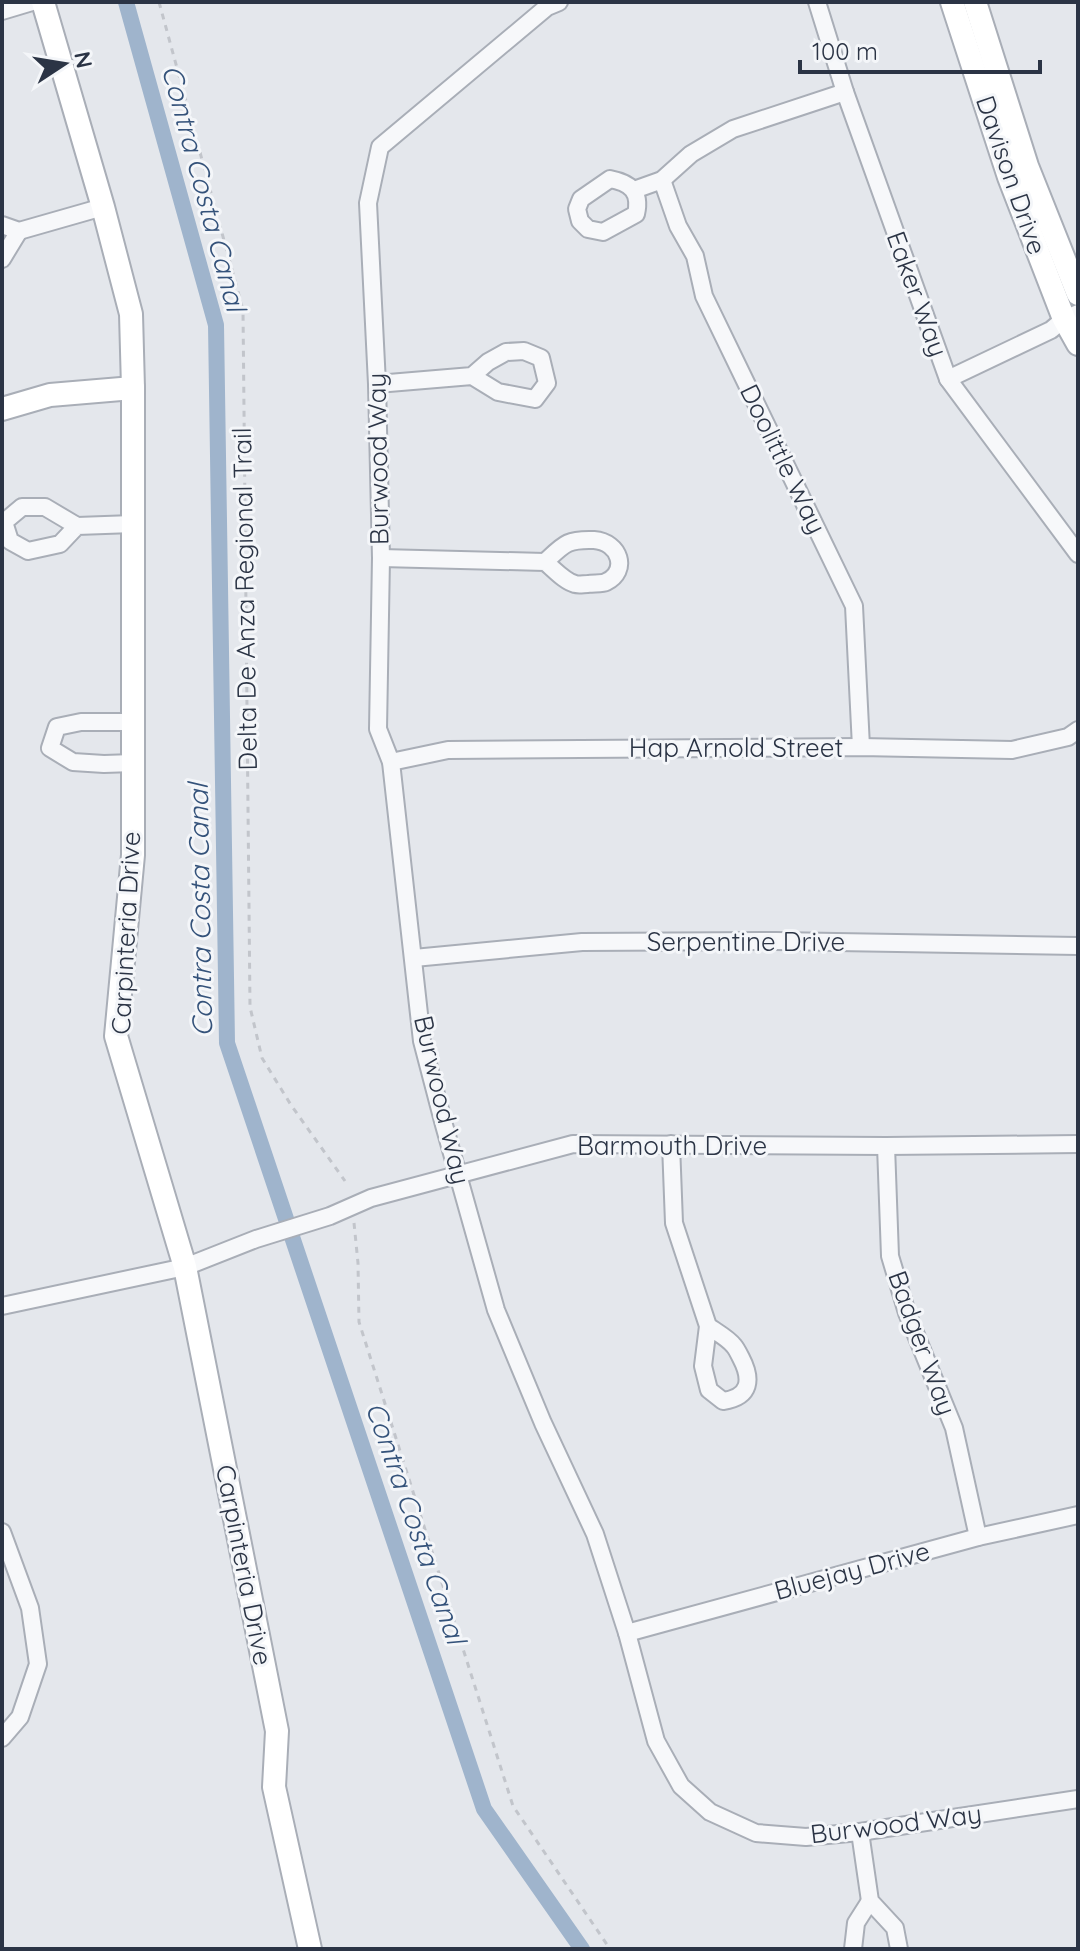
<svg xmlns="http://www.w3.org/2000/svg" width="1080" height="1951" font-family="Quicksand,sans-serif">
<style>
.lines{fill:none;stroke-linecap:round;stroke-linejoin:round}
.canal{stroke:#9fb4cc;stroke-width:16}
.street-casing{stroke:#a9aeb7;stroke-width:20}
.secondary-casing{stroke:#a9aeb7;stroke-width:26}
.path{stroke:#c2c5cb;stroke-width:3;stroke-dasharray:6 6;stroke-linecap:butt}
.street{stroke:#f7f8fa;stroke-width:16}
.secondary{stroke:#fff;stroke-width:22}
.labels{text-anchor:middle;stroke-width:6;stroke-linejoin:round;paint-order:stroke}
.street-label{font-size:26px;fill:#2b3445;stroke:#f4f6f9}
.water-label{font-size:28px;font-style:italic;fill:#34527a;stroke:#f4f6f9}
</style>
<rect width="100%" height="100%" fill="#e4e7ec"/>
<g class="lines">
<polyline class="canal" points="126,2 216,325 227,1043 484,1809 582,1949"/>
<g class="street-casing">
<g id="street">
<polyline points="559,2 547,7 380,147 368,203 377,384 381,558 378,729 391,762 422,1041 444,1125 496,1310 543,1423 595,1534 627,1633 656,1741 681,1786 710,1812 756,1833 806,1837 860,1832 1078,1799"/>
<polyline points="817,2 845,92 948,379 1078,554"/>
<polyline points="2,11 32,2"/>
<path d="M610 179C631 183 641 192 636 214L603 232 588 229 580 221 577 209 581 199Z"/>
<polyline points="662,180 678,226 695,256 704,296 854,606 861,747"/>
<polyline points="634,190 662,180 691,154 733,129 845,92"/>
<polyline points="2,225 19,231 103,207"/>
<polyline points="2,259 19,231"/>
<polyline points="948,379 1051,330 1064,319 1078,313"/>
<polyline points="377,384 472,376 488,362 506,352 524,351 541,358 547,383 535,399 498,392 472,376"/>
<polyline points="77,526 60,544 28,551 10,541 4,522 22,507 45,507 77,526 133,524"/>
<path d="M381 558 545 562C554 569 564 581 575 584 578 585 584 584 588 584 593 583 602 584 606 582 629 571 620 542 594 540 567 539 564 544 545 562"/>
<polyline points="133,722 81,722 57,727 50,748 73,762 104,764 133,763"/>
<polyline points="391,762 448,750 861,747 1012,750 1068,737 1078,730"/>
<polyline points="414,958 582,942 776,941 1078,946"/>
<path d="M671 1144 674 1223 708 1326 703 1366 709 1390 723 1401C751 1397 752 1379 741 1358 740 1356 736 1348 734 1346 728 1338 716 1332 708 1326"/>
<polyline points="886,1146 890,1256 907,1313 954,1428 978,1537"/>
<polyline points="2,1306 185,1267 256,1239 330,1216 371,1198 573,1144 886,1146 1078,1144"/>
<polyline points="2,1532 30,1608 38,1664 20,1717 2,1738"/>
<polyline points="627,1633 978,1537 1078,1515"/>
<polyline points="860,1832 870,1901 895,1928 899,1949"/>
<polyline points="853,1949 856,1923 870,1901"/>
</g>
</g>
<g class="secondary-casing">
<g id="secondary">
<polyline points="43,2 103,207 131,314 133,388 133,855 116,1036 185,1267 277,1731 274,1787 310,1949"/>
<polyline points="952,2 1009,177 1064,319 1078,344"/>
<polyline points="975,2 1027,166 1078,294"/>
<polyline points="2,409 50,395 133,388"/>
</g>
</g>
<g class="path">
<polyline points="159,2 243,310 250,1007 262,1058 291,1105 345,1181"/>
<polyline points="354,1223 358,1263 359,1322 513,1806 610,1949"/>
</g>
<use href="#street" class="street"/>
<use href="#secondary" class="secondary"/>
</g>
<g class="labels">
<g class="street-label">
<text transform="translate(1011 175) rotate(71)" y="9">Davison Drive</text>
<text transform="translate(917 294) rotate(70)" y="9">Eaker Way</text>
<text transform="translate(378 459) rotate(-91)" y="9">Burwood Way</text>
<text transform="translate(783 459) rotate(64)" y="9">Doolittle Way</text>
<text transform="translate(245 599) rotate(-91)" y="9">Delta De Anza Regional Trail</text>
<text x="736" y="757">Hap Arnold Street</text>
<text transform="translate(126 933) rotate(-87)" y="9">Carpinteria Drive</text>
<text x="746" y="951">Serpentine Drive</text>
<text transform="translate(442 1100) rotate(77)" y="9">Burwood Way</text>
<text x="672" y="1155">Barmouth Drive</text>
<text transform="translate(922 1343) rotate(70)" y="9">Badger Way</text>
<text transform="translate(244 1565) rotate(79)" y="9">Carpinteria Drive</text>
<text transform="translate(852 1571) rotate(-15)" y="9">Bluejay Drive</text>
<text transform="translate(896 1824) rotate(-7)" y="9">Burwood Way</text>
</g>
<g class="water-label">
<text transform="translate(204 188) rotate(75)" y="10">Contra Costa Canal</text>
<text transform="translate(200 910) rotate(-91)" y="10">Contra Costa Canal</text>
<text transform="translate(416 1523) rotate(71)" y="10">Contra Costa Canal</text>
</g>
</g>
<rect width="1080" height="1951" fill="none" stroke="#2b3445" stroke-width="8"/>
<g transform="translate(64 64) rotate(78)" stroke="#f4f6f9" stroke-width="6" paint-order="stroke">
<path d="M0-6L14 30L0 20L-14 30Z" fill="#2b3445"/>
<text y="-12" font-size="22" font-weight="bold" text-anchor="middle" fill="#2b3445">N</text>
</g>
<path d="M800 60v12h240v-12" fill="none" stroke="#2b3445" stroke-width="4"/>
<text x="812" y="60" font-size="24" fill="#2b3445" stroke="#f4f6f9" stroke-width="6" paint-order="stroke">100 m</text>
</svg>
